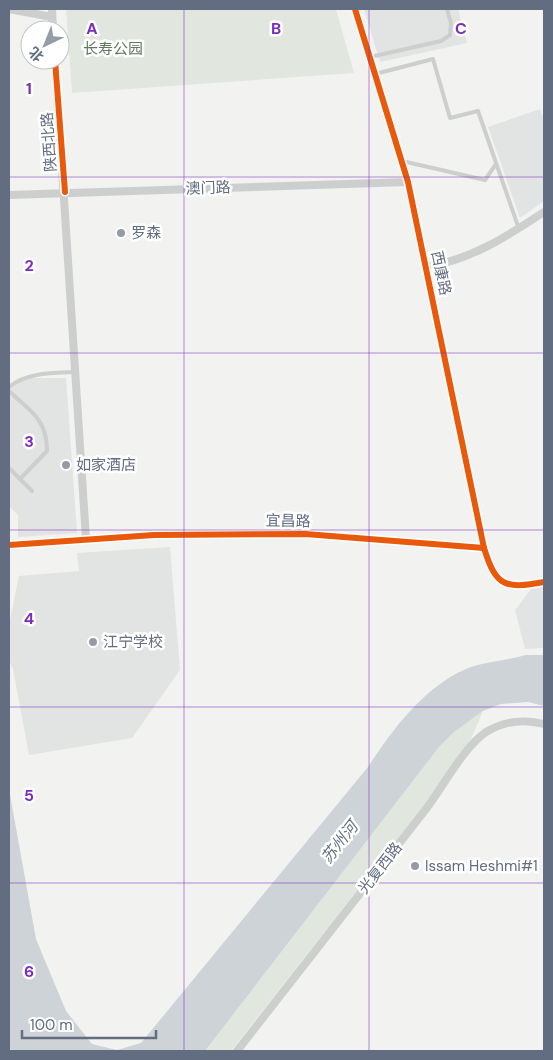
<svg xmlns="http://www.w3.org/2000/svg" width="553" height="1060" font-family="'DM Sans','Noto Sans SC',sans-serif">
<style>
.built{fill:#e2e3e3}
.green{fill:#e1e6df}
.water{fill:#ced3d7}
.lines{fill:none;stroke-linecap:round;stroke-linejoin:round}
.lane{stroke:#cdcece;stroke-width:4}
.street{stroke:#cdcece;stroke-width:8}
.cycleway-casing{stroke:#fff;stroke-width:9}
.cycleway{stroke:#e8590c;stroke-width:6}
.grid{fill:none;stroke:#7b2cbf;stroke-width:1;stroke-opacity:0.55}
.poi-dot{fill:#949ca8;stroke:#fff;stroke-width:2}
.labels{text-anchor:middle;stroke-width:5;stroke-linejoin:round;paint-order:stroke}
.park-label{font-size:15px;fill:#617861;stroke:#fff}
.street-label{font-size:15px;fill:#626d81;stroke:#fff}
.poi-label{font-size:15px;fill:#626d81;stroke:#fff;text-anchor:start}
.water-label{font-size:16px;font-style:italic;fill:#637585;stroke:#fff}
.grid-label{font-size:16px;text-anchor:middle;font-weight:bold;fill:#7b2cbf;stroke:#fff;stroke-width:5;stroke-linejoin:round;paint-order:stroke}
</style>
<rect width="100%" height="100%" fill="#f2f3f0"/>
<g class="built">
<polygon points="364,9 458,9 467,43 380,62"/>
<polygon points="540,109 544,119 544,201 520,218 488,127"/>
<polygon points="25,378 66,378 77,533 18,537 18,515 9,506 9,387"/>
<polygon points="170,547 180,670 132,738 29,755 13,669 9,660 9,625 19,576 79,571 77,553"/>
<polygon points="544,587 544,648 525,649 515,610 531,589"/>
</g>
<g class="green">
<polygon points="66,9 336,9 354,73 72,93"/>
<polygon points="483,711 465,753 231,1051 205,1051 439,747 454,732"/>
</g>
<path class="water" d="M526 655H544V706L528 702 501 704 483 711 454 732 439 747 205 1051H9V789L36 939 66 1011 92 1044 117 1050 141 1043 368 767C392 730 424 687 466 669 485 661 506 661 526 655Z"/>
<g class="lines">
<g class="lane">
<polyline points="370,57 441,41 450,35 451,23 447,9"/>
<polyline points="375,74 433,59 450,118 478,111 519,229"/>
<polyline points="402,161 485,180 496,164"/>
<path d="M9 387C27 372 53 373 76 372"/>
<path d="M9 391C31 412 47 419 47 451L20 479"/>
<polyline points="9,468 32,491"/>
</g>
<g class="street">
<polyline points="9,9 52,17"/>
<polyline points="52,9 53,30"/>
<path d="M355 9 408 182 484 548C496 587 505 589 544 582"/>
<polyline points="55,60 86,539"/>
<polyline points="9,195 408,182"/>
<path d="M427 267C472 259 506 237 544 212"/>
<polyline points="9,545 154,535 305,534 484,548"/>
<path d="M237 1051C300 971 363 890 426 809 443 787 463 748 486 732 504 721 525 719 544 724"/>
</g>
<g class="cycleway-casing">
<g id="cycleway">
<path d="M355 9 408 182 484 548C496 587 505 589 544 582"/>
<polyline points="55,60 65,192"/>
<polyline points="9,545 154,535 305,534 484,548"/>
</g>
</g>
<use href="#cycleway" class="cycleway"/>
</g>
<path class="grid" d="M184 9V1051M369 9V1051M9 177H544M9 353H544M9 530H544M9 707H544M9 883H544"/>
<g class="poi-dot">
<circle cx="121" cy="233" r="5"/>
<circle cx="66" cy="465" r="5"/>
<circle cx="93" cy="642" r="5"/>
<circle cx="415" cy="866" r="5"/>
</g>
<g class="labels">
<g class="park-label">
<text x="113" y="54">长寿公园</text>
</g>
<g class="street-label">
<text transform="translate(49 142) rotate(-94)" y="5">陕西北路</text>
<text transform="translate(208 188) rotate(-2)" y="5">澳门路</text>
<text transform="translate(441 273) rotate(78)" y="5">西康路</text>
<text transform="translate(288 521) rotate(1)" y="5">宜昌路</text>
<text transform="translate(380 868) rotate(-52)" y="5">光复西路</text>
</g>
<g class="poi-label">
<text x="131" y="238">罗森</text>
<text x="76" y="470">如家酒店</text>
<text x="103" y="647">江宁学校</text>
<text x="425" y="871">Issam Heshmi#1</text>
</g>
<g class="water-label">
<text transform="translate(339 842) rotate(-52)" y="6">苏州河</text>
</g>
</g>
<g class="grid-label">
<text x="92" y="34">A</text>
<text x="276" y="34">B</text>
<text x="461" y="34">C</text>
<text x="29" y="94">1</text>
<text x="29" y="271">2</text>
<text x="29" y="447">3</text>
<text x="29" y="624">4</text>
<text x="29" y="801">5</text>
<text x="29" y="977">6</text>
</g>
<rect width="553" height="1060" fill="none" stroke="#626d81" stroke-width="20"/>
<g transform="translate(45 45) rotate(223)"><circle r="24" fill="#ffffff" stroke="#c0c5cd"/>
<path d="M0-4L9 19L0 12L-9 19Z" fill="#949ca8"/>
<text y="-8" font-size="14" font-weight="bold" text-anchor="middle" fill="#626d81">北</text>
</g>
<path d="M22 1030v8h134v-8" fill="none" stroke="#626d81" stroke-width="2.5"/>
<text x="30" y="1030" font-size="15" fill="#626d81" stroke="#ffffff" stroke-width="4" paint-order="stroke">100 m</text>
</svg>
